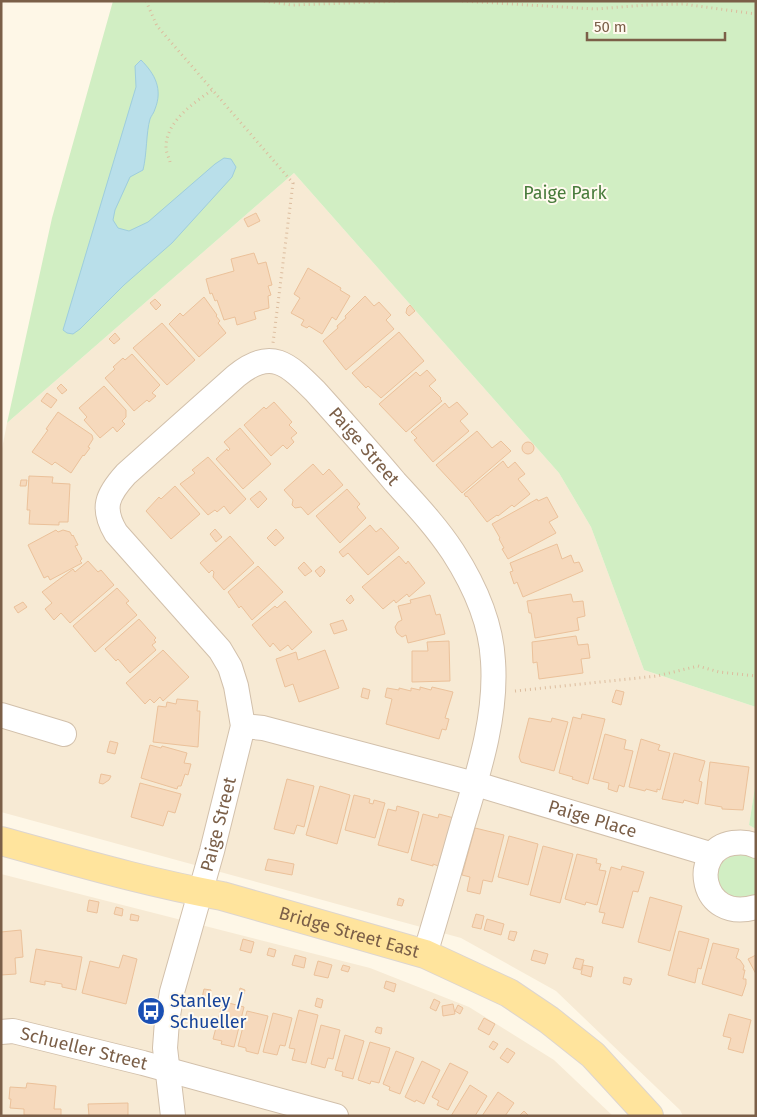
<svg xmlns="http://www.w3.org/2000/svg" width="757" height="1117" font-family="'Fira Sans',sans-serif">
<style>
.residential{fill:#f7ead4}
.green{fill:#d1eec3}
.water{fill:#b9dfea;stroke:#9ecddd}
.building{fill:#f6d9bc;stroke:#ebc19a}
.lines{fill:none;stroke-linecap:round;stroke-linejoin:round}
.minor-casing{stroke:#d2c0ab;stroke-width:26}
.major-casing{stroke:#ddd5cf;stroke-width:30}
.path{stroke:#dcbc9e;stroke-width:3;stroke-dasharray:1 4;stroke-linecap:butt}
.minor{stroke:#fff;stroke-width:24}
.major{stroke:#ffe49d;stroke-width:28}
.labels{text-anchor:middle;stroke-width:4;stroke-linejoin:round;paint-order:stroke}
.park-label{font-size:18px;fill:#497c3c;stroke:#fffaef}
.street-label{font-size:18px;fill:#7b5f48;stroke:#fffaef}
.transit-label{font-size:18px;fill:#164399;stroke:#fffaef;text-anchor:start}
</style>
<rect width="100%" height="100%" fill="#fef7e7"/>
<g class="residential">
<polygon points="294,173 559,473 591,527 644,670 756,707 756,781 749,825 756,829 756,1116 683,1116 680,1110 556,991 461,938 1,812 1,454 7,423"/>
<polygon points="1,874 370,968 469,1007 554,1060 613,1116 1,1116"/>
</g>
<g class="green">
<polygon points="113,1 756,1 756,707 644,670 591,527 559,473 294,173 7,423 52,218"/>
<polygon points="756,781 756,829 749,825"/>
<path d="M738 853 752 856 756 859V894L745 899 725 895C711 874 715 862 738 853Z"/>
</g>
<path class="water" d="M141 60C155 74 163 89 155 109 154 113 151 116 150 119 146 133 147 154 143 170L130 177 115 210 113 220 118 228 129 231 148 222 215 164 224 158 231 159 236 167 232 177 172 243 124 285 80 329 73 334 67 333 63 330 136 87 135 66Z"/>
<g class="building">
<polygon points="256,213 260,221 248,227 244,219"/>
<polygon points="254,253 258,264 266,262 272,285 268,286 271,295 268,296 269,308 254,312 256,319 237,325 235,317 224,320 217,300 215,301 212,293 210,294 206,279 234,271 231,259"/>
<polygon points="308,268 341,288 340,290 350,296 336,320 332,317 322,334 309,326 307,328 301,325 304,320 291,313 300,298 294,294"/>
<polygon points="365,296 374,306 379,302 391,315 386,320 394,329 346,370 323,341 338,328 337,326 346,318 345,316"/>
<polygon points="204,297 217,315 216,316 220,321 218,323 226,333 199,357 169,324 180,313 183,316"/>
<polygon points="155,299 161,305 156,310 150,303"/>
<polygon points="410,305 415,311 409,316 406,313 407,308"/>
<polygon points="162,323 195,360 167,385 133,348"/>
<polygon points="399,332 424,361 381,398 368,386 366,388 352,373"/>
<polygon points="115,333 120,339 114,344 109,339"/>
<polygon points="132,354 160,385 152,393 156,396 149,402 147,400 134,411 105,378 115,369 113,367 123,358 125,360"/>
<polygon points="427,370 436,380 429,386 441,398 440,399 442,401 406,432 379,404 416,372 420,376"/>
<polygon points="61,384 67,390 62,394 57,388"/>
<polygon points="104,386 126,410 126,417 122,421 125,424 117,432 113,427 100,438 84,420 87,417 79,408"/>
<polygon points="47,393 57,400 51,408 41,401"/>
<polygon points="274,402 292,422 289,425 297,433 291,438 294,442 287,449 283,445 271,456 244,425 264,407 266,409"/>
<polygon points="457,402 468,414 460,421 469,431 433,462 414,440 417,438 411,432 445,403 449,408"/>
<polygon points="58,412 92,435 93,439 88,447 90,448 84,456 83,455 71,473 55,462 52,465 32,452 48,430 46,429"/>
<polygon points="240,428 271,464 243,489 216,459 227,449 228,451 230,449 224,442"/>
<polygon points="477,431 492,448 501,441 511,451 462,493 436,465"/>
<circle cx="528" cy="448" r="6"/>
<polygon points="208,457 246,499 230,514 224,506 217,512 215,510 208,515 180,484 195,473 192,470"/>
<polygon points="503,461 508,468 515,462 525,474 518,479 530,494 514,507 512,505 498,516 497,515 487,522 467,496 466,497 464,494"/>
<polygon points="313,464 323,475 329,469 343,485 308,515 301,507 295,508 292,505 293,500 284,490"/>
<polygon points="29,476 53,477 52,483 70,484 68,522 59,522 59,525 29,524 30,510 27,510"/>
<polygon points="21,480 27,480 26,486 20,486"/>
<polygon points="175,486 200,514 171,539 146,511 159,497 161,499"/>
<polygon points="347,489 360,504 357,507 366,518 340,543 316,516"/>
<polygon points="260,491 267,499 258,508 250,499"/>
<polygon points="547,497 558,517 549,522 556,533 508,559 502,549 504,548 499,539 500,538 492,524 537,499 538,501"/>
<polygon points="370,525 376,532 381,528 399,548 368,575 348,553 343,557 339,552"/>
<polygon points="215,529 222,537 216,542 210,534"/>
<polygon points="276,529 284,538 275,546 267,538"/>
<polygon points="56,530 58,532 63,530 70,532 72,536 73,535 78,545 75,546 82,559 80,561 82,563 50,580 48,576 44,578 28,545"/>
<polygon points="230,536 254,563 224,590 213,577 214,572 212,570 209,573 200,563"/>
<polygon points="557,544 562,559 571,555 574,563 579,562 583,571 523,597 517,582 514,584 510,572 513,571 510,563"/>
<polygon points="399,556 406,564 408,561 425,583 409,597 407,594 396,603 394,600 383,609 362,587"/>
<polygon points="88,561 98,572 101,570 114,585 70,623 61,613 54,620 45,609 52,603 42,592 73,569 75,572"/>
<polygon points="304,562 312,571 305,576 298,568"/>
<polygon points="258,566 283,592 252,620 241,606 239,608 228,592"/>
<polygon points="321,566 325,570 324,573 320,577 315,571"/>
<polygon points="117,588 129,601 126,603 137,615 95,652 73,626"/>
<polygon points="571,594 573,602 583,601 585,616 577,618 579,630 535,638 531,613 529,613 527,601"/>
<polygon points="351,595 354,600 350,604 346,600"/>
<polygon points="430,595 436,615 440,614 445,634 408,643 406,635 402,637 397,633 395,627 398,622 402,620 398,606 411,603 410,600"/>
<polygon points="285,601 312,632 292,650 288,645 280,651 273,643 270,647 252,625 275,606 277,608"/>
<polygon points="23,602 27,607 18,613 14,607"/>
<polygon points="139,619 156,638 154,640 156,642 152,645 156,650 130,673 118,659 116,661 105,649"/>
<polygon points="343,620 347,630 334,634 330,624"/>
<polygon points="576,636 578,645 588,644 590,658 581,659 583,673 539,679 537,662 533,663 532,642"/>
<polygon points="449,641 450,681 412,682 412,651 428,651 427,642"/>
<polygon points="163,650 189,677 163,701 160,697 154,703 150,699 145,704 126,683"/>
<polygon points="325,650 339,688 299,702 293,684 285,687 276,659 296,652 298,660"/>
<polygon points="420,687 431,690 432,687 453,692 445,718 449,719 446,730 442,729 439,739 386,724 392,699 385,697 387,688 399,690 399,688 411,691 411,688 420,690"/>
<polygon points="363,688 370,690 368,699 361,697"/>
<polygon points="616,690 624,692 621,705 612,702"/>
<polygon points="177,699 198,701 197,711 200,711 198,747 153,742 158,706 166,707 167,702 176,704"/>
<polygon points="582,714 605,719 588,784 572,779 573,777 559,773 573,717 581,719"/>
<polygon points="529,718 551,722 552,718 568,722 554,771 521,762 519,757"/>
<polygon points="605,734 626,740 624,749 633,751 624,787 619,785 617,792 608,789 609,783 593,779"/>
<polygon points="641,739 660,745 658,750 670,753 660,790 657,789 657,792 646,789 645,791 629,787"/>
<polygon points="110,741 118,743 115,754 107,752"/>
<polygon points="150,745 161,748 162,746 187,753 184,763 191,764 188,775 185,774 181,786 178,786 177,789 141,778"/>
<polygon points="674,753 705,761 699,781 702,782 698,804 684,800 683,803 662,799"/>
<polygon points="710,762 749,767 743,810 722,809 722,807 705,804"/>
<polygon points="101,774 111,776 109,780 103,784 99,783"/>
<polygon points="287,779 314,786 304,827 297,825 294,834 274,829"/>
<polygon points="140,783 181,794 175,813 168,811 163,826 131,817"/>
<polygon points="320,786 350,795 337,844 306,835"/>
<polygon points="354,795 370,799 369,803 373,804 374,800 385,803 375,838 345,830"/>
<polygon points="397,806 419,812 408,853 378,845 388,809 396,811"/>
<polygon points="423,814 438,818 439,814 454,818 441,867 433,864 433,866 411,860"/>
<polygon points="475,828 504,835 492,882 483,880 480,894 467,891 470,877 462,875"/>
<polygon points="509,836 538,844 528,885 498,877"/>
<polygon points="543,846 573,854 560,903 530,895"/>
<polygon points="577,854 597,859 596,863 601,864 599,870 606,871 597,905 586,902 585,905 565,899"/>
<polygon points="268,859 294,864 292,875 265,870"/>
<polygon points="622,866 644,872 638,892 633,891 623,928 602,923 605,913 599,912 611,867 621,870"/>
<polygon points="650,897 682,906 670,951 638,942"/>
<polygon points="399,898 404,900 402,906 397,905"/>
<polygon points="89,900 99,902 97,913 87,911"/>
<polygon points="116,907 123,909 122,916 114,914"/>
<polygon points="131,914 139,916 138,921 130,920"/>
<polygon points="476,914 484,916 481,929 472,927"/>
<polygon points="487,919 504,924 501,935 484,930"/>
<polygon points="21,930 23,957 15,958 16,974 1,975 1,932"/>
<polygon points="510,931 517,932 514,941 508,939"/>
<polygon points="679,931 709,939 701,969 698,968 695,983 668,975"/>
<polygon points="243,939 254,942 251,953 240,950"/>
<polygon points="713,943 739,949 736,958 740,960 744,966 743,970 745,970 743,979 746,979 746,984 742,996 702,984"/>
<polygon points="269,948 276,950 274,957 267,955"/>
<polygon points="36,949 82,957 76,990 62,987 62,984 45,981 45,985 30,982"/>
<polygon points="534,950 548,954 545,964 531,960"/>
<polygon points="123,955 137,959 126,1004 82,993 90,961 119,968"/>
<polygon points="295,955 306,958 304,968 292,965"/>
<polygon points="756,955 756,974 748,959"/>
<polygon points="576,958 584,960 581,970 573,968"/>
<polygon points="318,961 332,965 328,978 314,975"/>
<polygon points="343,965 350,967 348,972 341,970"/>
<polygon points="583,965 593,967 591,977 581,974"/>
<polygon points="624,977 632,979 630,985 623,983"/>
<polygon points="386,981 396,984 394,992 384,988"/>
<polygon points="240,988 245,990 244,994 239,994"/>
<polygon points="204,989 211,990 209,999 202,998"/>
<polygon points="317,998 323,1000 321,1008 315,1006"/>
<polygon points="434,999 440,1002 436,1011 430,1008"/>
<polygon points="225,1002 244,1007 234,1047 221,1044 222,1041 213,1039 222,1005 224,1005"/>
<polygon points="453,1004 455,1014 443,1016 442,1006"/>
<polygon points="458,1005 463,1008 460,1014 455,1011"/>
<polygon points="299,1010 318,1015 306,1063 292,1060 295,1049 289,1048"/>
<polygon points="247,1011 268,1016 258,1054 246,1051 246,1048 238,1046"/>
<polygon points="273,1013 292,1018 285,1046 280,1045 277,1055 263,1052"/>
<polygon points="729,1014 751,1020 743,1053 728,1049 731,1038 723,1036"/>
<polygon points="484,1018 495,1024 489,1035 478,1029"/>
<polygon points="321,1025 340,1030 333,1059 328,1058 325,1068 311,1064"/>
<polygon points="377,1027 382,1028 381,1034 375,1032"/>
<polygon points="345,1035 364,1041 353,1079 342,1076 343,1072 335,1070"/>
<polygon points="493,1041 498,1044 494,1050 489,1047"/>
<polygon points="370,1042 390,1048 379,1083 371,1081 370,1084 358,1080"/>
<polygon points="507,1048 515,1053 508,1063 500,1058"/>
<polygon points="396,1051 414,1058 400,1094 389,1090 390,1087 383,1084"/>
<polygon points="422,1061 440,1070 424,1104 416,1100 415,1102 405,1097"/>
<polygon points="450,1063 468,1072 448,1110 437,1105 439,1101 432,1097"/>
<polygon points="27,1083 56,1086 54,1109 61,1109 61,1116 24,1115 24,1109 10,1108 11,1099 9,1099 10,1087 26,1088"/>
<polygon points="470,1085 487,1096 475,1116 451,1116"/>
<polygon points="498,1092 514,1103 505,1116 482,1116"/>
<polygon points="128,1103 128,1116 89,1116 88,1104"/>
<polygon points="524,1111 529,1116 519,1116"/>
</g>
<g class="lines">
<g class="minor-casing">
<g id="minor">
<polyline points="1,715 64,734"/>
<path id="s1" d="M243 726 263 728 486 787 703 852 711 856"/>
<path d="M756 846C749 842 741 842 733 843 689 849 699 924 756 907"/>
<path id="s2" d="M1 1032 13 1031 143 1063 336 1116"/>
<path id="s3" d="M173 1116 165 1048 167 1021 172 992 212 851 243 726 236 686 230 667 220 650 116 533C101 508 107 495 126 474L236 376C271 347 288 364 315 391 342 421 369 451 395 482 415 504 436 526 453 552 473 583 491 622 493 661 497 717 478 774 462 827 450 869 438 912 425 954"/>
</g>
</g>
<g class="major-casing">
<g id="major">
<path id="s4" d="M1 841C74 861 148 883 222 896L425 954 509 993 549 1020 593 1055 649 1116"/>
</g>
</g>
<g class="path">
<polyline points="146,1 157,26 293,183 273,343"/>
<polyline points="264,1 292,5 402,1"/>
<polyline points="462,1 595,9 647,5 683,4 756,14"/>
<path d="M170 162C169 158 166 152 166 147 166 121 194 103 212 90"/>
<polyline points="515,691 657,676 698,666 719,672 756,676"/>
</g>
<use href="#minor" class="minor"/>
<use href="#major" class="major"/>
</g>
<defs>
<g id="bus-disc" transform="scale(1.4375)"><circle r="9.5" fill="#1a4fb4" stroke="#fffaef"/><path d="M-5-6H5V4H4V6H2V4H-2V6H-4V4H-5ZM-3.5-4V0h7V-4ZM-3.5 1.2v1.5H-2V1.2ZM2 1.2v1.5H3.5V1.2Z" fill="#fff"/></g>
</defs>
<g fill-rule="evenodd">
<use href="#bus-disc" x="151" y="1011"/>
</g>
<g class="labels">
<g class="park-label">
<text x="565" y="199">Paige Park</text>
</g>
<g class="street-label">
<text dy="6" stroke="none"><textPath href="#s3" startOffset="1018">Paige Street</textPath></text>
<text dy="6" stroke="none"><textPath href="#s1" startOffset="362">Paige Place</textPath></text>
<text dy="6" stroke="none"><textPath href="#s3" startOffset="299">Paige Street</textPath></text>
<text dy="6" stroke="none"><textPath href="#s4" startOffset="360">Bridge Street East</textPath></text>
<text dy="6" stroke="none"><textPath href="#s2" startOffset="85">Schueller Street</textPath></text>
</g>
<g class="transit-label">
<text x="170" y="1007">Stanley /<tspan x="170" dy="21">Schueller</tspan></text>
</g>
</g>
<rect width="757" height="1117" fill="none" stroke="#7b5f48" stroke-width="5"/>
<path d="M587 32v8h138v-8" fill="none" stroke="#7b5f48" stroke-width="2.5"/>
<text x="594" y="32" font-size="15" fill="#7b5f48" stroke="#fffaef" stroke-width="4" paint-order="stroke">50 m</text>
</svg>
